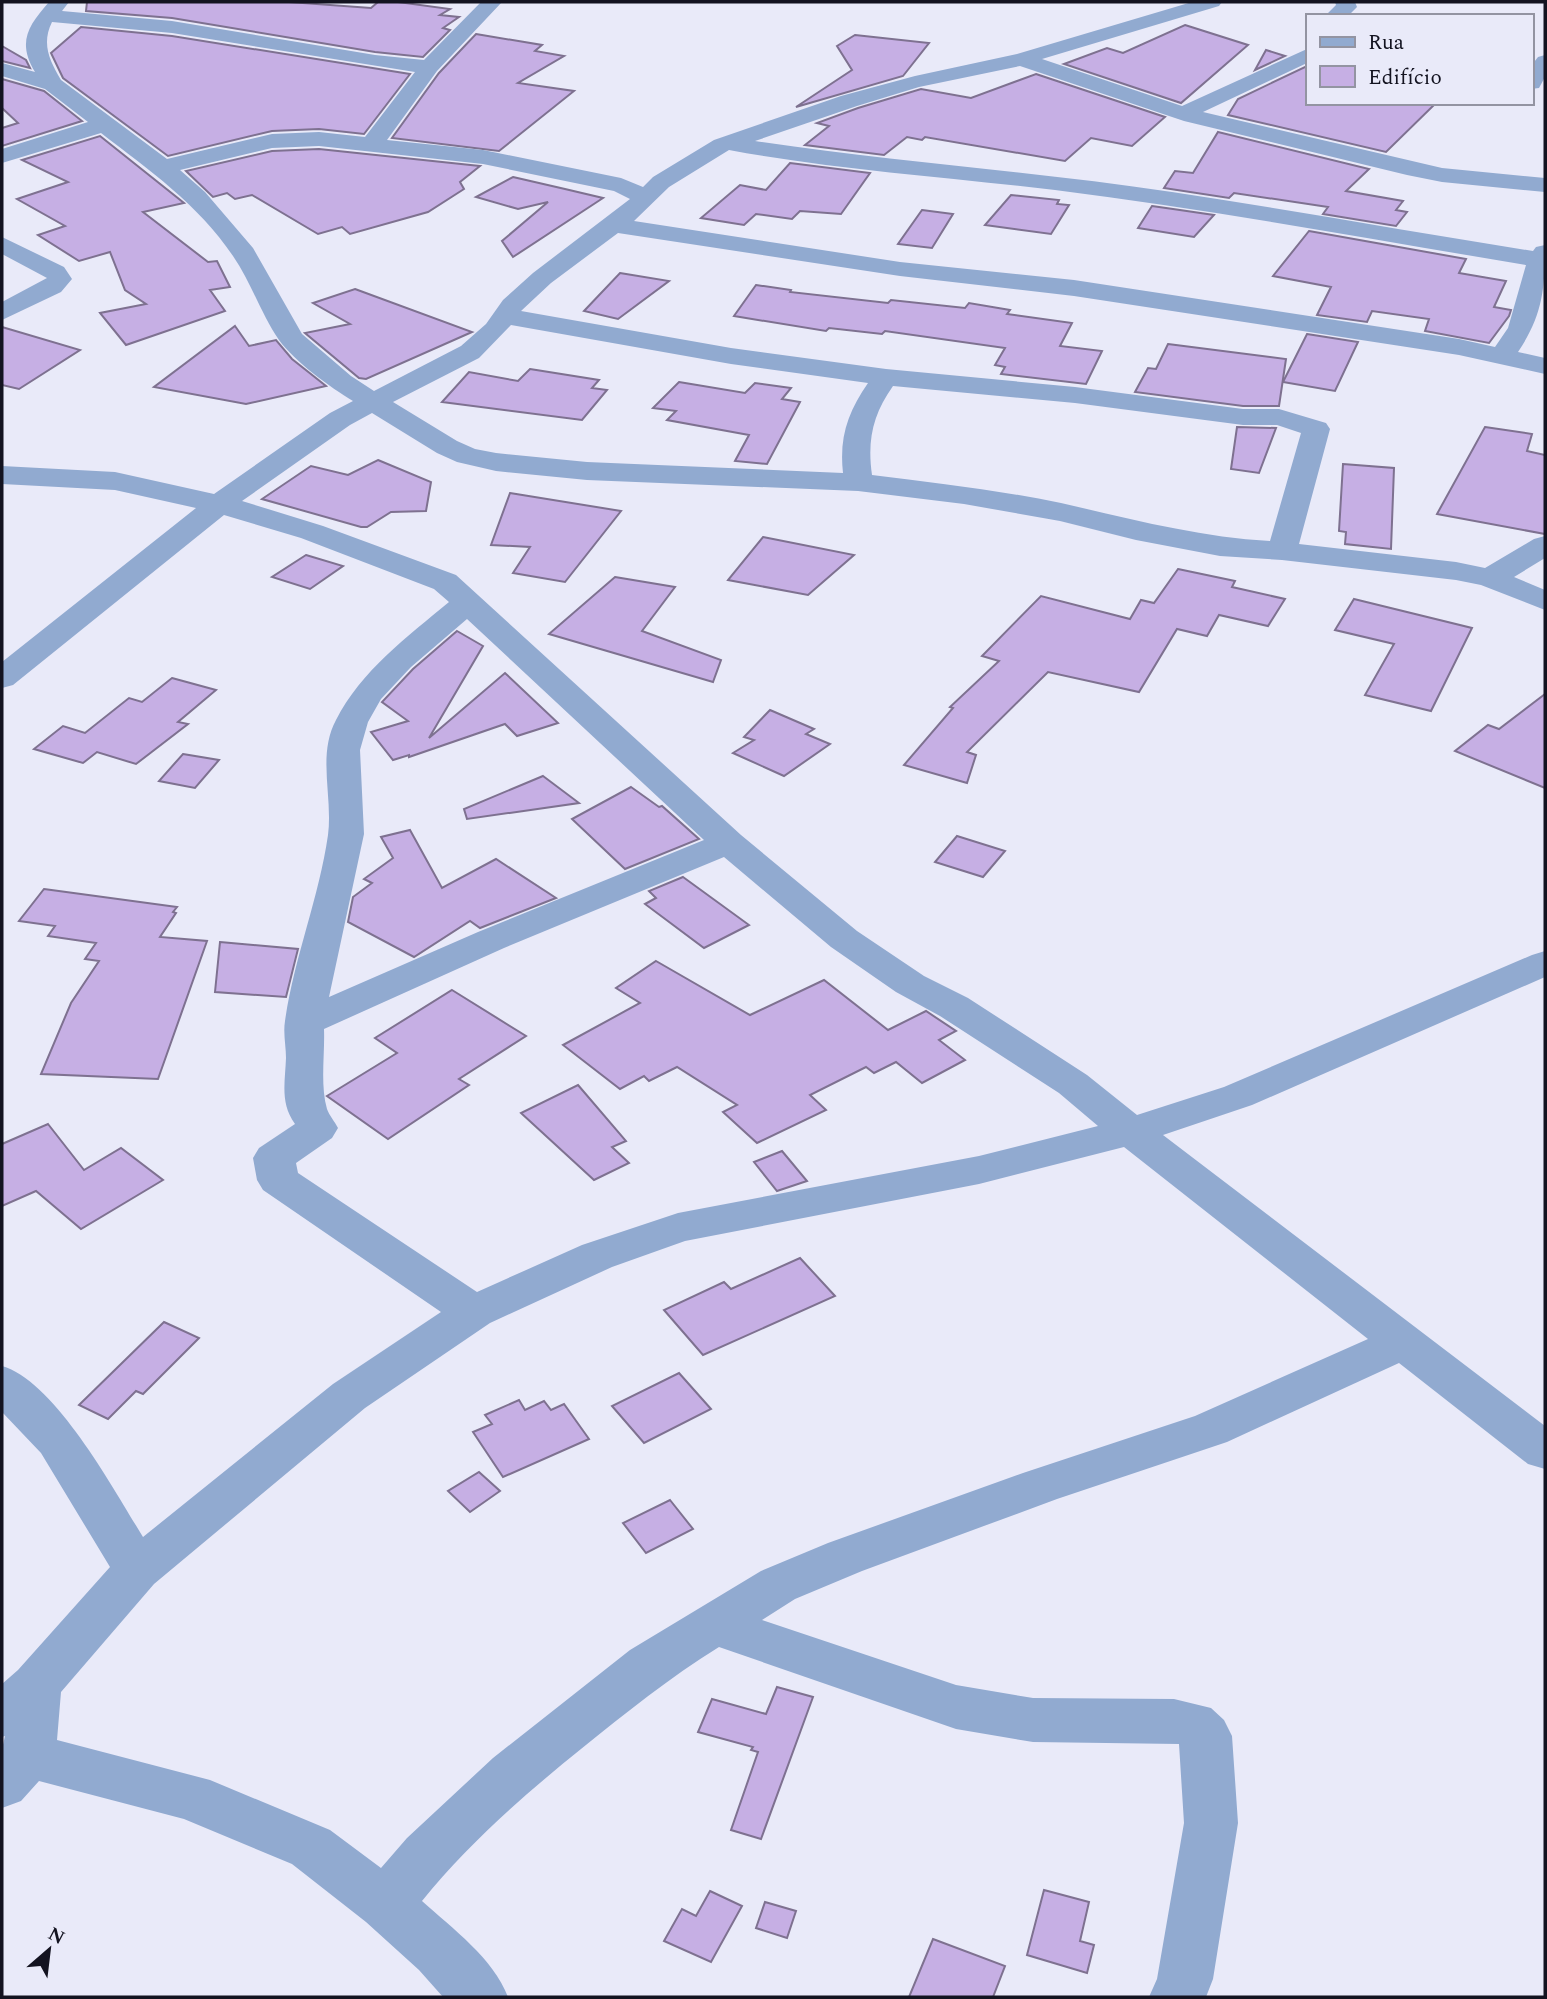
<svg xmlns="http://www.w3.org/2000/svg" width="1547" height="1999" font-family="Spectral,serif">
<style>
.building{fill:#c6afe4;stroke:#7e7190;stroke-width:2}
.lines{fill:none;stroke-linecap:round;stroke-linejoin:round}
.street{fill:#91aad0;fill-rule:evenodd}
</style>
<rect width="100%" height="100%" fill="#e9eaf9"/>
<g class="building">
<polygon points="87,2 289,2 371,8 378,2 398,2 450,9 440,15 459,17 443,28 450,30 423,57 375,52 172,18 86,11"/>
<polygon points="1185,25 1248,45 1181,103 1064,64 1107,48 1123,53"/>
<polygon points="81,27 172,36 410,74 364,134 319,129 272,131 168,156 63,78 51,53"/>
<polygon points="476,34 542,45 535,51 564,56 518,83 574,91 499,151 392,138 439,73"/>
<polygon points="855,35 929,43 903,76 796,107 852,70 837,46"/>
<polygon points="2,46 26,60 30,68 2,61"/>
<polygon points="1266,50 1285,56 1255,70"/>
<polygon points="1307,66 1307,103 1436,103 1386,152 1228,115 1238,99"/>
<polygon points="1036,74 1165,117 1132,146 1091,138 1065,161 925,137 922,140 907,137 884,155 805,145 829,126 817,123 858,108 921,89 971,98"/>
<polygon points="2,79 44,91 82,121 2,146 2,128 18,123 2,108"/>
<polygon points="1218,132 1369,169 1346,191 1403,201 1396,210 1407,212 1396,226 1323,214 1328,207 1234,193 1229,198 1164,188 1175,171 1193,173"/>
<polygon points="100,136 184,203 143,212 208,262 217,261 230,287 210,290 225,311 126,345 100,313 146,304 125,290 110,252 79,261 38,235 65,226 17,199 68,182 22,160"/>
<polygon points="319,149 480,166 460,182 464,189 428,212 350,234 342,227 318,234 252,195 235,199 227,193 213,197 186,171 272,151"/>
<polygon points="790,163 870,173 841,214 800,211 792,219 756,214 744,225 701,218 740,185 766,190"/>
<polygon points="513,177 565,189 603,198 513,257 502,241 548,202 518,209 476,197"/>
<polygon points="1011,195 1059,200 1057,204 1069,205 1051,234 985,225"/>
<polygon points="1152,206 1173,209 1214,215 1194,237 1138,228"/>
<polygon points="922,210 953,214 932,248 898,244"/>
<polygon points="1309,231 1466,259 1459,273 1506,281 1494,307 1511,310 1509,316 1489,343 1425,331 1429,319 1372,311 1367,322 1317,315 1331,287 1273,276"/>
<polygon points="620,273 669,281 618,319 584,311"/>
<polygon points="756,285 791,290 790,292 888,303 891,300 965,308 969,303 1010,310 1007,314 1072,323 1060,346 1102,351 1086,384 1001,374 1005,367 995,365 1005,348 885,331 882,334 829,328 826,331 734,316"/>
<polygon points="355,289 472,332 366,379 359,378 305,333 350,324 313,303"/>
<polygon points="235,326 249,346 276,340 292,359 326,386 246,404 154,387"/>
<polygon points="2,327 80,350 19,389 2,385"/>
<polygon points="1307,334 1358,342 1335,391 1283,382"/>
<polygon points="1168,344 1286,359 1279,406 1243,406 1135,392 1148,368 1156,369"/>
<polygon points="530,369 599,380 592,388 607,390 582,420 442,402 469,372 518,381"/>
<polygon points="679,382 745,393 755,383 791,388 782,399 800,402 767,464 735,461 749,435 667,420 676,411 653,408"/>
<polygon points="1237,427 1276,428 1259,473 1231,469"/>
<polygon points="1485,427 1532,434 1527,451 1545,455 1545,534 1437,514"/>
<polygon points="378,460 431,482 426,511 391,512 367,527 361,527 262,499 311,466 348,475"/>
<polygon points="1343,464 1394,468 1391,549 1345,544 1346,532 1339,531"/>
<polygon points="510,493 621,511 565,582 513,573 530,547 491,545"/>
<polygon points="763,537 854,555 808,595 728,580"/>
<polygon points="306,555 343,566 310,589 272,577"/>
<polygon points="1178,569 1235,581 1232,587 1285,599 1268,626 1219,615 1207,636 1177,629 1139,692 1048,672 967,752 976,755 967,783 904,765 953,708 950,707 999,661 982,656 1041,596 1130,619 1141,600 1154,603"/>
<polygon points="615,577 675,587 642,631 721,660 713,682 549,634"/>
<polygon points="1354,599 1472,628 1431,711 1365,695 1394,644 1335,630"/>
<polygon points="457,631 483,646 429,738 505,673 558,723 517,736 505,724 409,757 409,755 393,760 371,732 408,721 382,702 413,669"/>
<polygon points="172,678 216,690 178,722 188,724 136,764 97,752 83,763 34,749 63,726 85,733 129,698 142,702"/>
<polygon points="1545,694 1545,788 1455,751 1488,725 1499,729"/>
<polygon points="770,710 814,729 806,734 830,744 784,776 733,753 754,740 744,737"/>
<polygon points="183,754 219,760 195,788 159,781"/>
<polygon points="543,776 579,803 467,819 464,809"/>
<polygon points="631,787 659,807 662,806 699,839 625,869 572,819"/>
<polygon points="410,830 442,888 496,859 556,898 480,928 470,921 414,957 348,922 353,897 372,883 364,879 393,858 381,837"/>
<polygon points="957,836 1005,851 983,877 935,862"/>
<polygon points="683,877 749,925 704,948 645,904 656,898 649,891"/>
<polygon points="44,889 177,907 173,912 176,913 160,937 207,941 158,1079 41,1074 71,1003 99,961 85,959 96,943 48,936 55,926 19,921"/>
<polygon points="220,942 298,949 286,997 215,992"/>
<polygon points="656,961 750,1015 824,980 888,1030 926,1011 956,1031 939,1040 965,1060 922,1083 896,1062 874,1073 866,1067 810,1095 826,1110 757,1143 723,1112 737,1105 677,1067 649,1081 644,1076 620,1089 563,1045 640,1003 616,988"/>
<polygon points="452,990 526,1036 459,1079 469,1085 388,1139 327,1096 397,1053 375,1038"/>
<polygon points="578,1085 626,1141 612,1147 629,1163 594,1180 521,1113"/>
<polygon points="48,1124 84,1170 121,1148 163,1180 81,1229 36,1191 2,1206 2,1144"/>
<polygon points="782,1151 807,1181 777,1191 754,1162"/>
<polygon points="800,1258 835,1296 703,1355 664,1310 724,1282 731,1289"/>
<polygon points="164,1322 199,1338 143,1394 136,1391 108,1419 79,1405"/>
<polygon points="679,1373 711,1409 644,1443 612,1406"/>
<polygon points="519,1400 525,1410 544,1401 551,1410 564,1404 589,1439 503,1477 473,1432 492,1424 485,1415"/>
<polygon points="479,1472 500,1491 470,1512 448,1491"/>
<polygon points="670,1500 693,1529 646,1553 623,1523"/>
<polygon points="777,1687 813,1697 761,1839 731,1830 758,1752 751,1750 753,1747 698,1732 712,1699 766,1714"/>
<polygon points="1044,1890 1089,1902 1080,1941 1094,1945 1087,1973 1027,1955"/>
<polygon points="710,1891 742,1906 711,1962 664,1941 682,1909 696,1916"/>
<polygon points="765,1902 796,1911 787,1938 756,1928"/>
<polygon points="933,1939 1005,1966 993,1997 909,1997"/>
</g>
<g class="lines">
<g class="street">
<path d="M49 2H69L62 11 172 21 375 55 424 60 481 2H502L437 71 387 140 483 150 621 178 643 187 653 177 714 140 841 96 915 76 1017 54 1192 2H1222L1219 6 1042 59 1182 106 1307 49V63L1203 112 1442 168 1545 178V192L1442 182 1407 175 1184 121 1020 66 919 87 857 106 755 141C894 162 1033 171 1172 192 1292 210 1413 232 1533 251L1536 247 1545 245C1545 288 1543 315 1518 352L1545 358V374L1459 355 1074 296 900 276 618 233 551 283 521 311 731 348 886 369 1075 387 1243 409H1279L1326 423 1330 429 1299 544 1456 562 1485 568 1534 539 1545 536V558L1514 577 1545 590V610L1481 585 1456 580 1282 560 1220 556 1136 540 1060 521 964 504 858 491 587 480 496 471 457 462 437 453 372 413 350 425 242 501 323 526 456 575 741 835 857 931 924 976 968 998 1087 1075 1137 1115 1224 1087 1532 955 1545 951V977L1252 1105 1163 1135 1545 1426V1469L1528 1464 1399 1363 1227 1442 1057 1499 862 1571 795 1599 762 1620 956 1685 1033 1698 1174 1699 1211 1708 1224 1720 1232 1736 1238 1823 1213 1979 1206 1997H1149L1157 1979 1184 1823 1179 1744 1033 1742 956 1729 719 1647C669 1678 627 1712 581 1749 524 1795 468 1844 422 1901 453 1929 493 1958 508 1997H443L419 1970 366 1922 292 1864 184 1819 39 1781 21 1801 2 1808V1749L5 1736 2 1737V1684L18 1670 110 1567 41 1453 2 1412V1366C55 1381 114 1490 143 1537L333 1384 441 1312 263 1190 257 1180 253 1158 259 1148 295 1124C280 1103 285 1083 286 1058 286 1046 283 1033 285 1021 294 958 319 898 328 835 333 797 317 755 336 720 361 671 407 637 449 602L434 589 301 538 224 515 13 685 2 688V662L196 508 115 490 2 484V466L115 472 214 494 330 413 353 401C330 387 295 362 279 340 261 314 251 282 233 256 198 204 149 170 101 133L2 163V149L88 122 45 89 2 76V63L35 72C17 42 28 26 49 2ZM52 22 172 33 415 72 365 137 319 132 272 134 167 159 61 80C50 61 41 44 52 22ZM319 146 483 164 614 191 630 199 533 273 503 300 486 324 461 346 374 391 351 376 302 334 253 248 205 192 180 170 272 148ZM729 150C837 170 946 177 1055 190 1213 210 1370 239 1526 265L1508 328 1495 347 1459 339 1074 280 900 262 634 221 669 187ZM511 325 731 364 868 383C848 412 839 437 843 473L587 462 496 453 475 449 457 441 393 402 479 358ZM893 386 1075 403 1243 425H1277L1301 433 1270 541C1198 537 1131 519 1061 503 999 490 935 483 872 475 867 440 873 414 893 386ZM467 619 704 840 478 932 329 997 364 834 360 750 368 722 381 699 411 667ZM724 857 831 947 896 992 940 1016 1059 1093 1098 1126 979 1156 678 1213 582 1245 477 1292 298 1173 296 1163 332 1138 338 1128C335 1122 329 1115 327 1109 320 1085 325 1054 324 1029L504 948ZM1124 1147 1368 1339 1195 1416 1023 1473 828 1543 761 1571 630 1650 493 1758 407 1838 381 1868 330 1830 210 1780 57 1740 61 1692 154 1584 365 1408 490 1323 612 1267 685 1241 979 1184Z"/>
<polygon points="1335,2 1355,2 1357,7 1348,16 1325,16 1336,5"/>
<polygon points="1545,55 1545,77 1539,88 1531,89 1531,66 1538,57"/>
<polygon points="2,237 64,267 72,279 61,292 2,320 2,302 47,278 2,254"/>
</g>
</g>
<rect width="1547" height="1999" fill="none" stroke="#131320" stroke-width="7"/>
<rect x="1306" y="14" width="228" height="91" fill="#e9eaf9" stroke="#9394a2" stroke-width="2"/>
<rect x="1320" y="37" width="35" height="10" fill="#91aad0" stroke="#9394a2" stroke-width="2"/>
<text x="1368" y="49" font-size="21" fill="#131320">Rua</text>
<rect x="1320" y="66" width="35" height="21" fill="#c6afe4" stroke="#9394a2" stroke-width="2"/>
<text x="1368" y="84" font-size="21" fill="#131320">Edifício</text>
<g transform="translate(49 1950) rotate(28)" stroke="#e9eaf9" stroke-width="5" paint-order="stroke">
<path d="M0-5L12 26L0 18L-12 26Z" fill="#131320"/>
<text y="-10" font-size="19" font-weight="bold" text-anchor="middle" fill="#131320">N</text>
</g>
</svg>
